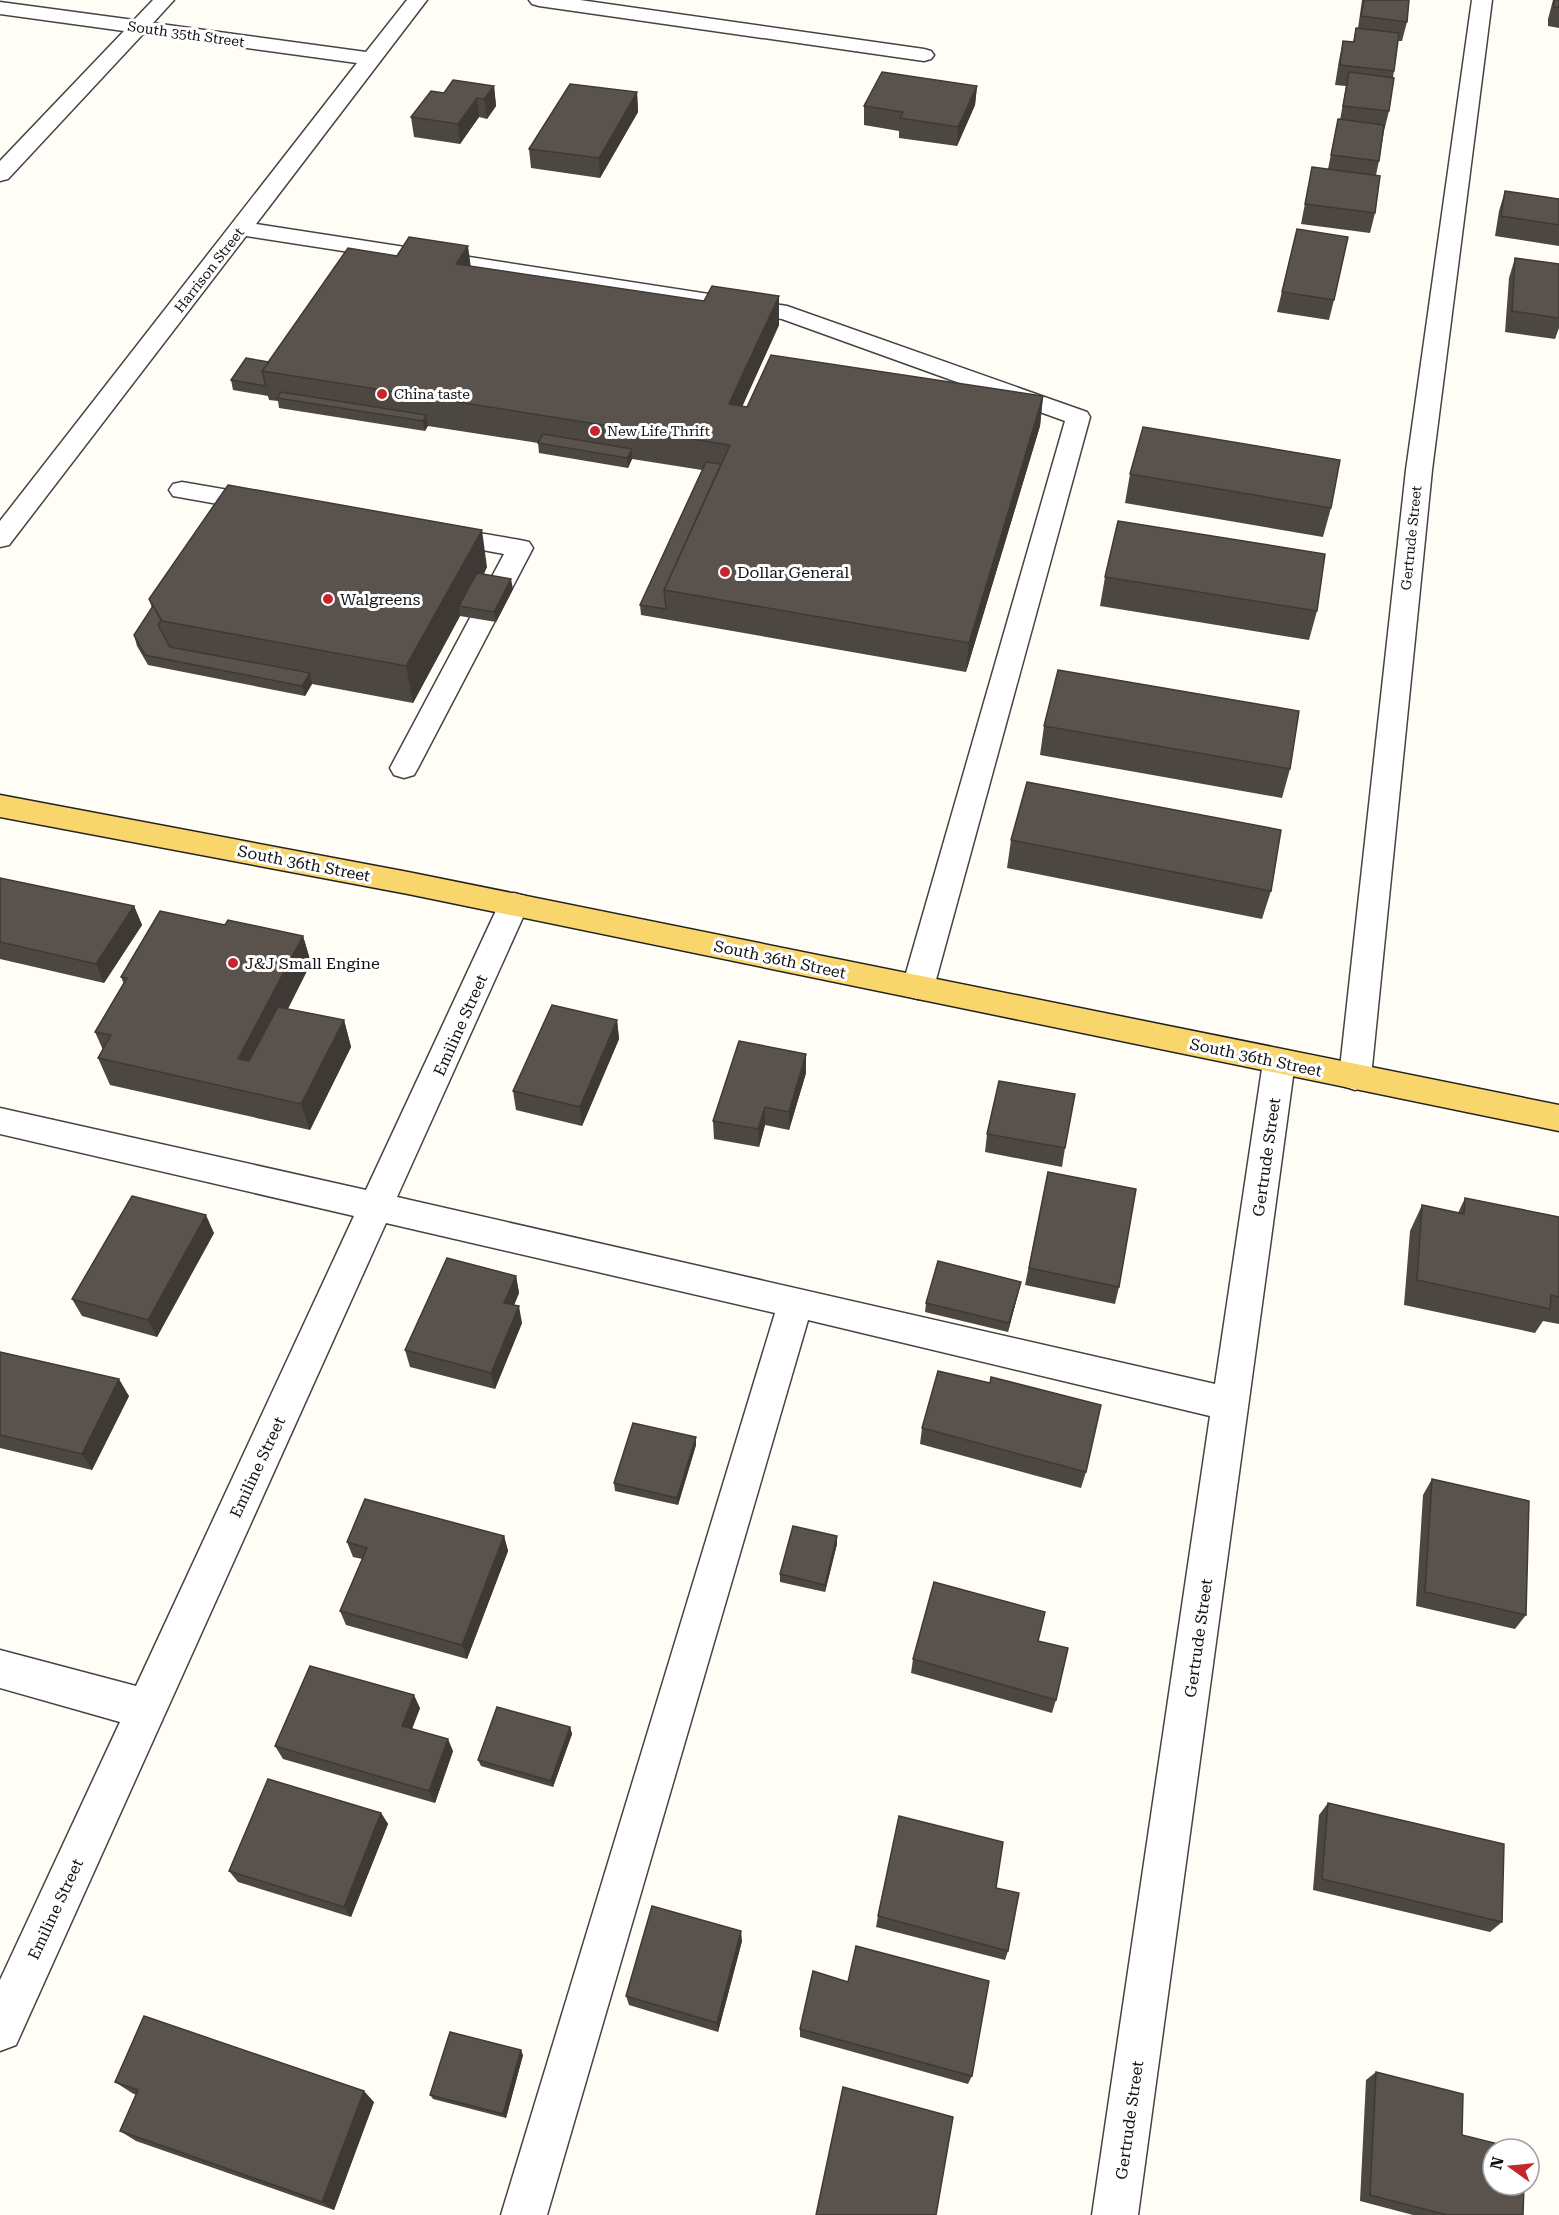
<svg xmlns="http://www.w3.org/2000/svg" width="1559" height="2215" font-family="'Roboto Serif',serif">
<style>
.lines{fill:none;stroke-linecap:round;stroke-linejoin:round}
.minor-casing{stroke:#444;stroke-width:3}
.major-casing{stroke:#222;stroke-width:3}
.minor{fill:#fff;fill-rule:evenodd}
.major{fill:#f9d66b;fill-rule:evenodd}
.wall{fill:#4d4742}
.shaded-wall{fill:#3f3936}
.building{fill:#5a524d;stroke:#3f3936;stroke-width:1.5}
.poi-dot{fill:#c4262e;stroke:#fff;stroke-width:2}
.labels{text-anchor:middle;stroke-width:6;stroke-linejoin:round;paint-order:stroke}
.far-street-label{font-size:14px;fill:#111;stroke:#fff}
.far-poi-label{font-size:14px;fill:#111;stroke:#fff;text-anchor:start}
.poi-label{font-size:16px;fill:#111;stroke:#fff;text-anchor:start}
.street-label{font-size:16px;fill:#111;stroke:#fff}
</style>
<rect width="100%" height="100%" fill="#fffdf5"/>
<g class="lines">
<g class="minor-casing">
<g id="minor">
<polygon points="153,0 174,0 153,23 366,52 407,0 427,0 256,224 787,306 1087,412 1090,417 934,987 929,996 918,999 907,996 902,987 1065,421 782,319 246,236 9,545 0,547 0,521 357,63 143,34 8,179 0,181 0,161 124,31 0,14 0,2 134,20"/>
<polygon points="529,0 580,0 924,49 931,51 934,55 931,59 924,61 539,6 532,4"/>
<polygon points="1472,0 1492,0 1432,470 1371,1077 1367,1086 1355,1090 1343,1086 1339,1077 1406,470"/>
<polygon points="182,482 263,496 272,498 276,504 272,510 263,512 173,496 169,490 173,484"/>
<polygon points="438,526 520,540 529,542 533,548 418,768 414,775 404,778 394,775 390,768 504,554 429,540 425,534 429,528"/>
<polygon points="514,893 525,896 529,904 397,1197 1215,1384 1263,1062 1268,1053 1279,1049 1290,1053 1295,1062 1138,2215 1092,2215 1210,1416 808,1320 547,2215 501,2215 775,1313 386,1223 16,2045 0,2051 0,1980 120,1722 0,1688 0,1650 136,1686 354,1216 0,1134 0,1108 366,1190 499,904 503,896"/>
</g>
</g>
<g class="major-casing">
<polygon id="major" points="0,795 408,872 1559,1105 1559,1131 408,894 0,817"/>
</g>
<use href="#minor" class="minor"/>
<use href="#major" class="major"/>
</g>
<g class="wall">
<polygon points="1362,0 1409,0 1407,22 1402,41 1398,41 1393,78 1389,111 1384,131 1379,161 1376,175 1375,213 1370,233 1301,224 1312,167 1328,169 1338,119 1340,120 1346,86 1335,85 1339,60 1343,41 1353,42 1356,28 1358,28"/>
<polygon points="1553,0 1559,0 1559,28 1548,26 1548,19"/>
<polygon points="494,86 496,106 487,119 479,117 460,144 414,137 411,117 444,93"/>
<polygon points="977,86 975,105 957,146 899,138 899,131 864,125 864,106"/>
<polygon points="637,92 638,112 600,178 531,168 529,149"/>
<polygon points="1505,191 1559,199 1559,246 1495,236 1499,211"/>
<polygon points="1297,229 1334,300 1329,320 1277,312"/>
<polygon points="397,256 470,266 779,325 742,406 747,407 1043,396 1040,426 966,672 641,615 640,605 702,470 632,459 628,468 539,453 538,443 428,426 425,431 279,408 278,401 269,400 268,396 233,390 231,380 269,362"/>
<polygon points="1515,258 1559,264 1559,328 1555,339 1505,332 1509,278"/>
<polygon points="1130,474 1331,508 1323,537 1125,503"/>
<polygon points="487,567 484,574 513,589 496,622 460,616 413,703 312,684 305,696 148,665 137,646 134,635 152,608 149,599"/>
<polygon points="1105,577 1317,611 1309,640 1100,606"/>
<polygon points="1044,726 1290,769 1282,798 1040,755"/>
<polygon points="1011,840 1271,891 1262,919 1007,868"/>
<polygon points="0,878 134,906 142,925 104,983 0,959"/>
<polygon points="225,925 303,936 311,963 288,1009 344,1020 351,1047 310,1130 110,1085 98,1058 103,1050 95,1032 124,984 121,977"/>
<polygon points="617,1020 619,1039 582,1126 516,1110 513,1091"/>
<polygon points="806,1073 789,1130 765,1125 759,1147 714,1139 713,1121"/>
<polygon points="987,1134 1065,1148 1062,1167 985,1152"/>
<polygon points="1048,1172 1119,1287 1115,1304 1025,1285"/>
<polygon points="1465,1198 1559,1217 1559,1324 1543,1321 1535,1333 1404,1305 1410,1231 1422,1205 1458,1213"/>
<polygon points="214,1233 157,1337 82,1316 72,1299"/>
<polygon points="516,1276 519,1293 514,1305 522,1323 495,1389 410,1367 405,1350"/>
<polygon points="1019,1290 1008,1332 925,1312 926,1303"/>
<polygon points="0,1352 129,1396 92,1470 0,1448"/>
<polygon points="922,1428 1086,1472 1081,1488 920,1444"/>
<polygon points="696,1445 678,1505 615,1491 614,1483"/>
<polygon points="1432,1479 1526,1615 1515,1629 1416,1606 1423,1495"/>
<polygon points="504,1536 508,1551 467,1659 346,1625 340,1611 362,1559 353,1557 347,1542"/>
<polygon points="837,1544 825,1592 780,1582 780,1574"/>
<polygon points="1038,1641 1056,1700 1052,1713 911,1673 913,1659"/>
<polygon points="420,1708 412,1729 453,1751 435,1803 283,1759 275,1746"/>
<polygon points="570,1727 572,1734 553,1787 481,1766 478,1760"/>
<polygon points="1328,1803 1502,1922 1490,1932 1313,1890 1319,1815"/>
<polygon points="381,1813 388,1824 351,1917 238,1882 229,1871"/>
<polygon points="878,1916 1008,1951 1005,1960 876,1927"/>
<polygon points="742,1941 718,2032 629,2005 626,1996"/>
<polygon points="848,1982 972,2076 968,2084 800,2037 800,2029"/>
<polygon points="523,2055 506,2118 433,2099 430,2095"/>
<polygon points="1376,2072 1462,2135 1523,2215 1413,2215 1360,2201 1366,2080"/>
<polygon points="115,2082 374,2102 334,2210 136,2141 120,2131 136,2095 132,2093"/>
</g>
<g class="shaded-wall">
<polygon points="494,86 496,106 487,119 484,99"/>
<polygon points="977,86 975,105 957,146 958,127"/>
<polygon points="637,92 638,112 600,178 599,158"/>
<polygon points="477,98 479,117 460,144 458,124"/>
<polygon points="468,246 472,275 456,264"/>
<polygon points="779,296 779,325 730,434 729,404"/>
<polygon points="1043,396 1040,426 966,672 969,643"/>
<polygon points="426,415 428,425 425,431 423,421"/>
<polygon points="632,449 632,459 628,468 627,458"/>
<polygon points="482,530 487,567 465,607 459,606 460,616 413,703 406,666"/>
<polygon points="511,579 513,589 496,622 494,612"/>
<polygon points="310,673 312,684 305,696 302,686"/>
<polygon points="134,906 142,925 104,983 96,964"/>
<polygon points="303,936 311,963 248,1085 238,1059"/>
<polygon points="344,1020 351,1047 310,1130 301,1104"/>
<polygon points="617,1020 619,1039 582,1126 580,1107"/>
<polygon points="806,1054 806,1073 789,1130 789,1112"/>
<polygon points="765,1107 765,1125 759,1147 758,1129"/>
<polygon points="206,1215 214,1233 157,1337 148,1320"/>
<polygon points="516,1276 519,1293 508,1320 504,1303"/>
<polygon points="1021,1282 1019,1290 1008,1332 1009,1323"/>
<polygon points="519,1306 522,1323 495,1389 491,1373"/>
<polygon points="119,1379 129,1396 92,1470 82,1454"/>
<polygon points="696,1437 696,1445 678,1505 677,1498"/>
<polygon points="504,1536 508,1551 467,1659 462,1645"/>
<polygon points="837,1536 837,1544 825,1592 825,1585"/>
<polygon points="414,1695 420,1708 408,1739 402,1726"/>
<polygon points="570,1727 572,1734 553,1787 551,1781"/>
<polygon points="448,1739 453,1751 435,1803 429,1791"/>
<polygon points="381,1813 388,1824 351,1917 344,1907"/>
<polygon points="741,1931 742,1941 718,2032 717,2023"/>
<polygon points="521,2050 523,2055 506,2118 503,2114"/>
<polygon points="364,2091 374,2102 334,2210 322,2202"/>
</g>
<g class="building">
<polygon points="1364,0 1409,0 1407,22 1361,16"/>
<polygon points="1554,0 1559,0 1559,8 1554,7"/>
<polygon points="1356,28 1399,33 1394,71 1340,65 1343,41 1354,42"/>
<polygon points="882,72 977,86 958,127 900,118 903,112 864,106"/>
<polygon points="1349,72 1394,78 1389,111 1343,106"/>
<polygon points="453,80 494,86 484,99 477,98 458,124 411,117 431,91 444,93"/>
<polygon points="570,84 637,92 599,158 529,149"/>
<polygon points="1338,119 1384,125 1379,161 1331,155"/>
<polygon points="1312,167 1380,176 1375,213 1305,204"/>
<polygon points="1505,191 1559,199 1559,225 1501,216"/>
<polygon points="1297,229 1348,237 1334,300 1282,292"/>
<polygon points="409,237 468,246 456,264 704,301 712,286 779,296 729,404 747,407 771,355 1043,396 969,643 664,590 730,445 262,371 348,248 397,256"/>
<polygon points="1515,258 1559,264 1559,318 1512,311"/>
<polygon points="246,358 269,362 262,371 266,386 231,380"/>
<polygon points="281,392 426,415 423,421 277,398"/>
<polygon points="1143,427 1340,460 1331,508 1130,474"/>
<polygon points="543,434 632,449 627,458 538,443"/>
<polygon points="706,462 721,464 664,590 666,609 640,605"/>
<polygon points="228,485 482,530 406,666 162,621 149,599"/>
<polygon points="1118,521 1325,554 1317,611 1105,577"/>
<polygon points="477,573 511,579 494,612 459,606"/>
<polygon points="153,606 161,620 158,625 170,647 310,673 302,686 145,655 134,635"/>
<polygon points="1058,670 1299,711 1290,769 1044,726"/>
<polygon points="1027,782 1281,830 1271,891 1011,840"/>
<polygon points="0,878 134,906 96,964 0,942"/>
<polygon points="160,911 225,925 228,920 303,936 238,1059 249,1061 278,1007 344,1020 301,1104 98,1058 111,1035 95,1032 127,978 121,977"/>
<polygon points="552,1005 617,1020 580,1107 513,1091"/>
<polygon points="739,1041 806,1054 789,1112 765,1107 758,1129 713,1121"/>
<polygon points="999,1081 1075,1094 1065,1148 987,1134"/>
<polygon points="1048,1172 1136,1189 1119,1287 1029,1268"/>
<polygon points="132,1196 206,1215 148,1320 72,1299"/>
<polygon points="1465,1198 1559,1217 1559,1297 1551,1295 1550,1309 1417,1280 1422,1205 1464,1214"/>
<polygon points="447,1258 516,1276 504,1303 519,1306 491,1373 405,1350"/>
<polygon points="938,1261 1021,1282 1009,1323 926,1303"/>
<polygon points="0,1352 119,1379 82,1454 0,1435"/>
<polygon points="938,1371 990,1383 991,1377 1101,1405 1086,1472 922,1428"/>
<polygon points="633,1423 696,1437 677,1498 614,1483"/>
<polygon points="1432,1479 1529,1501 1526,1615 1425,1592"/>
<polygon points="365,1499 504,1536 462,1645 340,1611 367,1548 347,1542"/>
<polygon points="793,1526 837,1536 825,1585 780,1574"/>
<polygon points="934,1582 1045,1612 1038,1641 1068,1648 1056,1700 913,1659"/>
<polygon points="310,1666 414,1695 402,1726 448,1739 429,1791 275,1746"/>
<polygon points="497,1707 570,1727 551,1781 478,1760"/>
<polygon points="268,1779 381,1813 344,1907 229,1871"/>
<polygon points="1328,1803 1504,1844 1502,1922 1322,1879"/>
<polygon points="899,1816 1003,1842 996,1888 1019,1893 1008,1951 878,1916"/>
<polygon points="652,1906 741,1931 717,2023 626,1996"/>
<polygon points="856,1946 989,1981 972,2076 800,2029 813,1971 848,1982"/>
<polygon points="144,2016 364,2091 322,2202 120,2131 138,2090 115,2082"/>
<polygon points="450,2032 521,2050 503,2114 430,2095"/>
<polygon points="1376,2072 1463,2094 1462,2135 1518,2149 1493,2149 1493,2185 1524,2185 1523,2215 1447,2215 1370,2195"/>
<polygon points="843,2087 953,2117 936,2215 816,2215"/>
</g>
<g class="poi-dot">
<circle cx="382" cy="394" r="6"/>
<circle cx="595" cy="431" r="6"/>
<circle cx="725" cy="572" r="6"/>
<circle cx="328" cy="599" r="6"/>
<circle cx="233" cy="963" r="6"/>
</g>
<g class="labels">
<g class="far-street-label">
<text transform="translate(186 34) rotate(8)" y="5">South 35th Street</text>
<text transform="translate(209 270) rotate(-52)" y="5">Harrison Street</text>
<text transform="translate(1411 538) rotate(-84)" y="5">Gertrude Street</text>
</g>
<g class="far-poi-label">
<text x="394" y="399">China taste</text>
<text x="607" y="436">New Life Thrift</text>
</g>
<g class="poi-label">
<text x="737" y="578">Dollar General</text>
<text x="340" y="605">Walgreens</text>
<text x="245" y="969">J&amp;J Small Engine</text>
</g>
<g class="street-label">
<text transform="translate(304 863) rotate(11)" y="6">South 36th Street</text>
<text transform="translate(780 959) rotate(12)" y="6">South 36th Street</text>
<text transform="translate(460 1025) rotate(-66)" y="6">Emiline Street</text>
<text transform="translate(1256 1057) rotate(12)" y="6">South 36th Street</text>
<text transform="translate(1266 1157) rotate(-82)" y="6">Gertrude Street</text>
<text transform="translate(257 1467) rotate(-65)" y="6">Emiline Street</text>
<text transform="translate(1198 1638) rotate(-82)" y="6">Gertrude Street</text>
<text transform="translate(55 1909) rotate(-65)" y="6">Emiline Street</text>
<text transform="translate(1129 2120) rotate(-82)" y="6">Gertrude Street</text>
</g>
</g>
<g transform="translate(1511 2167) rotate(285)"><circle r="28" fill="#ffffff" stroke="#a0a0a0" stroke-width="1.5"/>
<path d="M0-4.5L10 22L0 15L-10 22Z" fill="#c4262e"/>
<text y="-9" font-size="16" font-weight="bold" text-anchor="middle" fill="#111111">N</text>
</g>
</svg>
